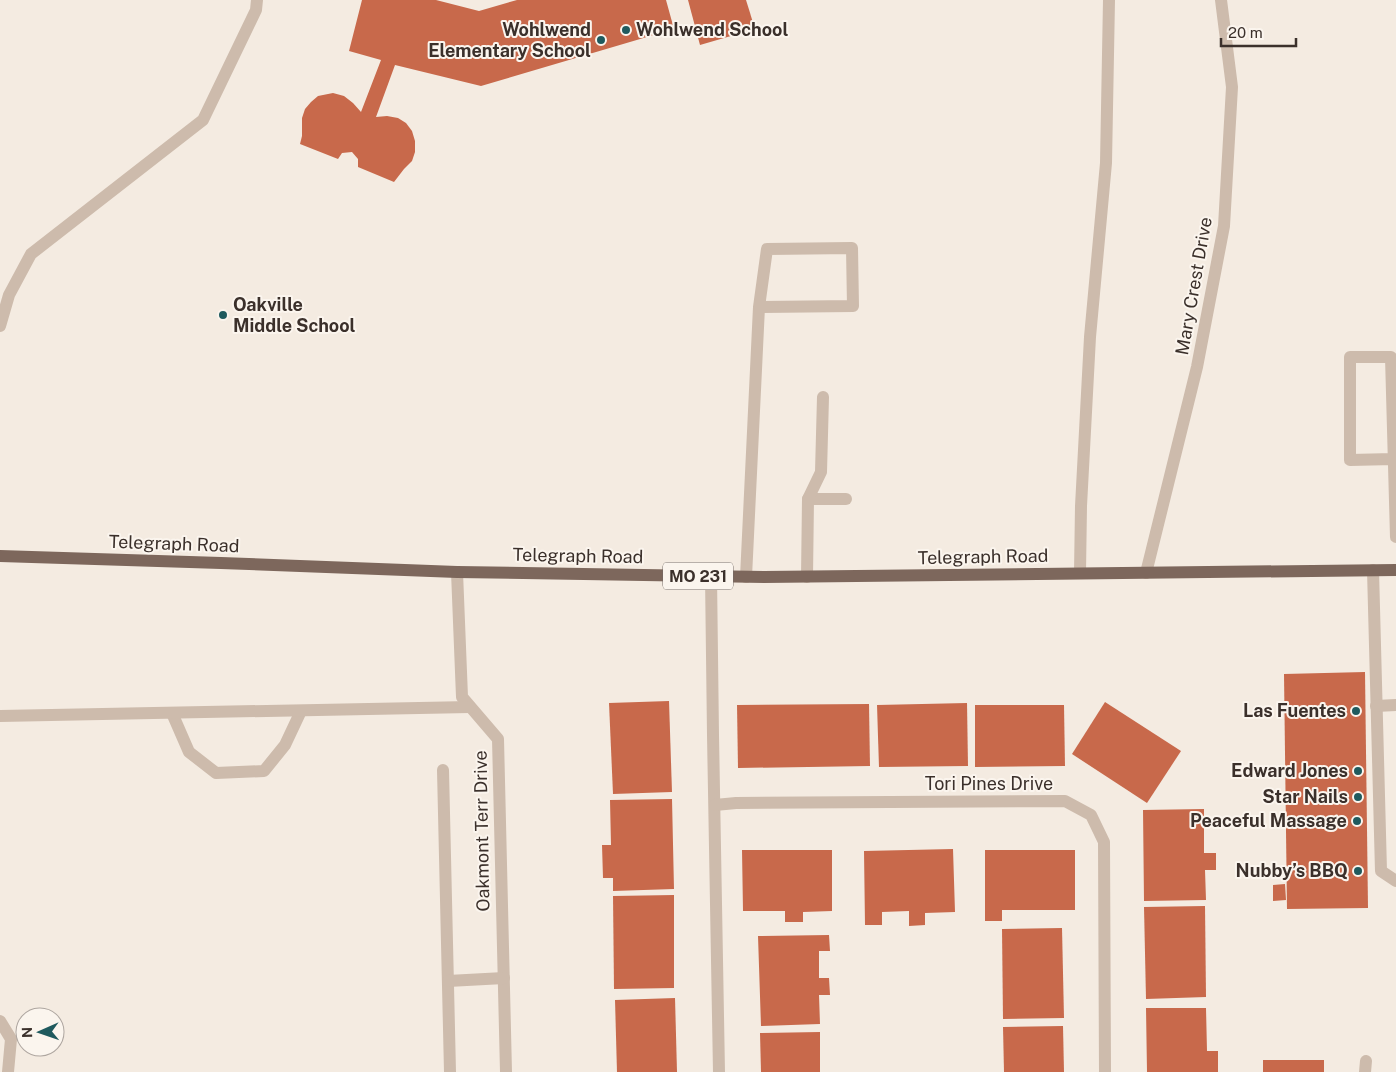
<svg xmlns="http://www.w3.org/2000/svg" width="1396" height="1072" font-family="'Public Sans',sans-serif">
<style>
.building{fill:#c8694b}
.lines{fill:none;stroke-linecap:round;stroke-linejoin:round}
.minor{stroke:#cdbbac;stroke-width:12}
.major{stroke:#7d675c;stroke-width:12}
.poi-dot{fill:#1f5a5e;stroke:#fbf5ee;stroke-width:2}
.labels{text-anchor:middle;stroke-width:4;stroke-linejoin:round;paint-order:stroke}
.shield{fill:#fbf5ee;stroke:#756b66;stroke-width:1}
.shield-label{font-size:16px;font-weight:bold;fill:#3b302b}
.poi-label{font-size:18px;font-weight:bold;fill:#3b302b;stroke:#fbf5ee;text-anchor:end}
.street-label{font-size:18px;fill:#3b302b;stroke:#fbf5ee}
</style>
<rect width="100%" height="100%" fill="#f4ebe1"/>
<g class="building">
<polygon points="362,0 436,0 479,11 517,0 666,0 674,29 481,86 395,65 376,117 387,116 398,118 406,123 412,131 415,141 415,152 412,161 404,169 394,182 358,167 358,159 352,152 342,153 338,159 300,144 302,136 302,118 305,109 311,102 318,96 333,93 344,96 353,103 361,112 381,60 349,51"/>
<polygon points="688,0 746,0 755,29 700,45"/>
<polygon points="1365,672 1368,908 1287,909 1284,674"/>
<polygon points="669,701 672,792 613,794 609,703"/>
<polygon points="1105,702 1181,751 1147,803 1072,754"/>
<polygon points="967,703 968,766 879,767 877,705"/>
<polygon points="869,704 870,766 738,768 737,705"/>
<polygon points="975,705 1064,705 1065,766 975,767"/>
<polygon points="672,799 674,889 613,891 613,878 603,878 602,845 611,845 610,800"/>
<polygon points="1204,809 1204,853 1216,853 1216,870 1205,870 1206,900 1144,901 1143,810"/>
<polygon points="953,849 955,912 925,913 925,925 909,926 909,911 882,912 882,925 865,925 864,851"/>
<polygon points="742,850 832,850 832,911 803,912 803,922 785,922 785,911 743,911"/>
<polygon points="985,850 1075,850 1075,910 1002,910 1002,921 985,921"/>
<polygon points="1285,884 1286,900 1273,901 1273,885"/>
<polygon points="674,895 674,988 614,989 613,896"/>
<polygon points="1205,906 1206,997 1146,999 1144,907"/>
<polygon points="1062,928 1064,1018 1003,1019 1002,929"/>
<polygon points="829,935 830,951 819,951 819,978 829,978 830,995 819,995 820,1024 761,1026 758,936"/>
<polygon points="675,998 677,1072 617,1072 615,1000"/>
<polygon points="1146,1008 1206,1008 1207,1051 1218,1051 1218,1072 1147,1072"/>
<polygon points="1063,1026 1064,1072 1004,1072 1003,1027"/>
<polygon points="820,1032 820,1072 761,1072 760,1033"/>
<rect x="1263" y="1060" width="61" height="12"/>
</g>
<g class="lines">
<g class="minor">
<polyline points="0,326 9,295 31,254 203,120 256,10 257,0"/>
<polyline points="1393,459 1350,460 1350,357 1391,357 1396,537"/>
<polyline points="808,499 846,499"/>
<polyline points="1373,570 1381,871 1396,881"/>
<polyline points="457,572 462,697 498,739 506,1072"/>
<polyline points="1080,573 1081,506 1090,337 1106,163 1109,0"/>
<polyline points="1146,573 1197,367 1224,226 1232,87 1221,0"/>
<polyline points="711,576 713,735 719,1072"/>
<polyline points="746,577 759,307 767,249 852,248 853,306 759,307"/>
<polyline points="807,577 808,499 821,472 823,397"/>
<polyline points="1376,706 1396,705"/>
<polyline points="172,713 189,752 216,773 264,771 285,745 301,711"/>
<polyline points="0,716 470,707"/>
<polyline points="443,770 450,1072"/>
<polyline points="715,805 736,803 1065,801 1091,815 1104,842 1105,1072"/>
<polyline points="448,981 504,978"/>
<polyline points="0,1021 11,1039 8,1072"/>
<polyline points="1365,1072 1366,1061"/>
</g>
<polyline class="major" points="0,556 221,563 457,572 764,577 1396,570"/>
</g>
<g class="poi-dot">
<circle cx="626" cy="30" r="5"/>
<circle cx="601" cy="40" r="5"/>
<circle cx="223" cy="315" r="5"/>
<circle cx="1356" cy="711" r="5"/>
<circle cx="1358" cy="771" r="5"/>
<circle cx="1358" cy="797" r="5"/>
<circle cx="1357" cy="821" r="5"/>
<circle cx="1358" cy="871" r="5"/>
</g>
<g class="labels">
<rect class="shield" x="663" y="562.5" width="70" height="27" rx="4"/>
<g class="shield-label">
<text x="698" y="582">MO 231</text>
</g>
<g class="poi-label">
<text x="591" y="36">Wohlwend<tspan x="591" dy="21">Elementary School</tspan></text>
<text x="636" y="36" text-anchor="start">Wohlwend School</text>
<text x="233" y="311" text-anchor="start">Oakville<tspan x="233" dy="21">Middle School</tspan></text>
<text x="1346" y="717">Las Fuentes</text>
<text x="1348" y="777">Edward Jones</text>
<text x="1348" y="803">Star Nails</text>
<text x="1347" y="827">Peaceful Massage</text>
<text x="1348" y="877">Nubby’s BBQ</text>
</g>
<g class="street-label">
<text transform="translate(1194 286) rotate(-80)" y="6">Mary Crest Drive</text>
<text transform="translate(174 544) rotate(2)" y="6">Telegraph Road</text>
<text transform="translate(578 556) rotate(1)" y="6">Telegraph Road</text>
<text transform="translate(983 557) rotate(-1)" y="6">Telegraph Road</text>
<text x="989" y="790">Tori Pines Drive</text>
<text transform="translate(482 831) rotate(-91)" y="6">Oakmont Terr Drive</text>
</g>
</g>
<g transform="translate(40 1032) rotate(268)"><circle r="24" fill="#fbf5ee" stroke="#aea6a0"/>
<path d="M0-4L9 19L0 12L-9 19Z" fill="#1f5a5e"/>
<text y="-8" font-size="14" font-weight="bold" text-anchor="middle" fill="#3b302b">N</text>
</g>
<path d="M1221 38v8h75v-8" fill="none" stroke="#3b302b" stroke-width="2.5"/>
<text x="1228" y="38" font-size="15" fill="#3b302b" stroke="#fbf5ee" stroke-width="4" paint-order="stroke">20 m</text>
</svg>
